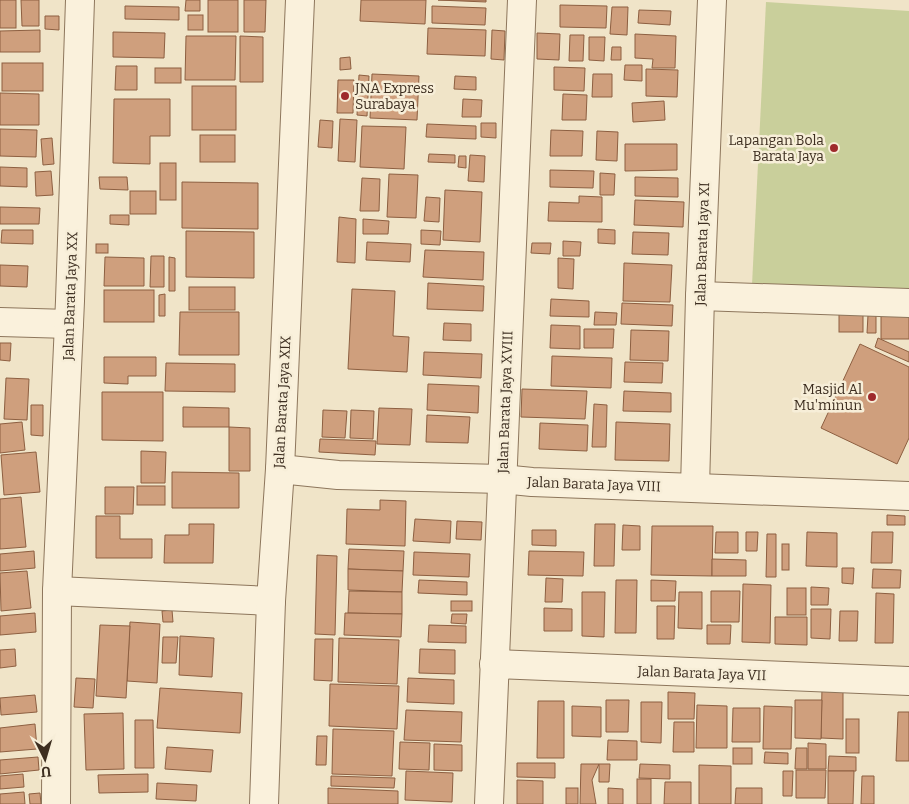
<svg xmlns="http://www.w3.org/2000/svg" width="909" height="804" font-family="Bitter,serif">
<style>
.green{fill:#c9cf9b}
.building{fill:#cf9f7d;stroke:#8d5f41}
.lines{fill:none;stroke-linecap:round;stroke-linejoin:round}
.minor-casing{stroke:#8d765c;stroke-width:30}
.minor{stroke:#faf1dc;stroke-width:28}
.poi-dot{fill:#9e2a2b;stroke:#f7eed8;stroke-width:2}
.labels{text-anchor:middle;stroke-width:5;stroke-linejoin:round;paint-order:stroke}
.poi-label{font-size:14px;fill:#3d2e20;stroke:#f7eed8;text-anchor:end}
.street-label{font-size:14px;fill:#3d2e20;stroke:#f7eed8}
</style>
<rect width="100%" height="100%" fill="#f0e4c8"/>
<polygon class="green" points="766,2 909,11 909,289 752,285"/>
<g class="building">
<rect x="0" y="0" width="16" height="28"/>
<polygon points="21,0 39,0 39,26 22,26"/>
<polygon points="186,0 200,0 200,11 185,11"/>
<rect x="208" y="0" width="30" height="32"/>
<polygon points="244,0 266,0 265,32 244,32"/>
<polygon points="361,0 426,0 425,24 360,21"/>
<polygon points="438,0 486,0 486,2"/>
<polygon points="560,5 607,6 606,28 560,27"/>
<polygon points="125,6 179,7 179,20 125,19"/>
<polygon points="432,6 486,8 485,25 432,23"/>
<polygon points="612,7 628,7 627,35 610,34"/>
<polygon points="639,10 671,11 670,25 638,23"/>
<rect x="188" y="15" width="15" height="15"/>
<polygon points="45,16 59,16 59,30 45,29"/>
<polygon points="428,28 486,30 485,56 427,54"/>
<polygon points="40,30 40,52 0,52 0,31"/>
<polygon points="492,30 505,31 504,60 491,59"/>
<polygon points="113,32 165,33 164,58 113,57"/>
<polygon points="537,33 560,34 559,60 537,59"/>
<polygon points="635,34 676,36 675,68 652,68 653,59 635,58"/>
<polygon points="570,35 584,35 583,61 569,61"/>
<polygon points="186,36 236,36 235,80 185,80"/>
<polygon points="240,36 263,37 263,82 240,82"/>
<polygon points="589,37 605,37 604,61 589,60"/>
<polygon points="612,47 621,47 621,60 611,60"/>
<polygon points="350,57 351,69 340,70 340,58"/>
<rect x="2" y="63" width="41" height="28"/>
<polygon points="625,65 642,65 642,81 624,80"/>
<polygon points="116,66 137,66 137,90 115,90"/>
<polygon points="554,67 585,68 584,91 554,90"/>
<rect x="155" y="68" width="26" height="15"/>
<polygon points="646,69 678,70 677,97 646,96"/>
<polygon points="372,74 419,76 417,120 370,118"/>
<polygon points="593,74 612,74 612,97 592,97"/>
<polygon points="359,75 369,76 367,116 357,115"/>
<polygon points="455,76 476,77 476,90 454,89"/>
<polygon points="338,80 354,80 353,113 337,113"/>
<rect x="192" y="86" width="44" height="44"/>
<polygon points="0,93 39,94 39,125 0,125"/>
<polygon points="563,94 587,95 586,120 562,120"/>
<polygon points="114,99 170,99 170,136 150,136 150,164 113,163"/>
<polygon points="463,99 482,100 481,117 462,117"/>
<polygon points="664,101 665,120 633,122 632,103"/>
<polygon points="340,119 357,120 355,162 338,161"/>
<polygon points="320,120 333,121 332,148 318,147"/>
<polygon points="481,123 496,123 496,138 481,137"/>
<polygon points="427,124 476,126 476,139 426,137"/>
<polygon points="362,126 406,127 404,169 360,167"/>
<polygon points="0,129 37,130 36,157 0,156"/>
<polygon points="551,130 583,131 582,156 550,156"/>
<polygon points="597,131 618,132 617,161 596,160"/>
<rect x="200" y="135" width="35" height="27"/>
<polygon points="52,138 54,164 43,165 41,139"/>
<polygon points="625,144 677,144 677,170 625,171"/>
<polygon points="429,154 455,155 455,163 428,162"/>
<polygon points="470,155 485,156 484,182 468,181"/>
<polygon points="459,156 466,156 466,168 458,167"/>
<rect x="160" y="163" width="16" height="37"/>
<polygon points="0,167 27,168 27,187 0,186"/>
<polygon points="550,170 594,171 593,188 550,187"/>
<polygon points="51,171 53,195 36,196 35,172"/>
<polygon points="600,173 615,174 614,195 600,195"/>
<polygon points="389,174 418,175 416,218 387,217"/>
<polygon points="99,177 127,177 128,190 100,189"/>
<polygon points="635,177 678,178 678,197 635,196"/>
<polygon points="362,178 380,179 379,211 360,211"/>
<polygon points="182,182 258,183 258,229 182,228"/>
<polygon points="445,190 482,192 480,242 443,240"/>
<rect x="130" y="191" width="26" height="23"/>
<polygon points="579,196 602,197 602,222 548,221 549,202 579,203"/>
<polygon points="426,197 440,198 439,222 424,221"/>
<polygon points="635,200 684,202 683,227 634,225"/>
<polygon points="0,207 40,208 39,224 0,224"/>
<polygon points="110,215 129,215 129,225 110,224"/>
<polygon points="339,217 356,219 355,263 337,262"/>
<polygon points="363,219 389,221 388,234 363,234"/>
<polygon points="598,229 615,230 615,244 598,243"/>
<polygon points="2,230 33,230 33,244 1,243"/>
<polygon points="421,230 441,231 440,245 421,244"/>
<polygon points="186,231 254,232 254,278 186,277"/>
<polygon points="633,232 669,233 668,255 632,254"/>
<polygon points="563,241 581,242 580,256 563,256"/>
<polygon points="367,242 411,244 410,262 366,260"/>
<polygon points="532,243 551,243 550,254 531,253"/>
<rect x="96" y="244" width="12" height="9"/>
<polygon points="425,250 484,252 483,280 423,277"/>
<polygon points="151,256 164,256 164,287 150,287"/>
<polygon points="105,257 144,258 144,286 104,286"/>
<polygon points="169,257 175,258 175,291 169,291"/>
<polygon points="558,258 574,259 573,289 558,288"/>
<polygon points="624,263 672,265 670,302 623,301"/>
<polygon points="0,265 28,266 27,287 0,286"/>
<polygon points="428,283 484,286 483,311 427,309"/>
<rect x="189" y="287" width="46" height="23"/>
<polygon points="352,289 395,291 393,336 409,337 407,372 348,369"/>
<rect x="104" y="290" width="50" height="32"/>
<polygon points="165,294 165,316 159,316 159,295"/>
<polygon points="551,299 589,301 589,317 550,316"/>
<polygon points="622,303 673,305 672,326 621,324"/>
<polygon points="180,312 239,312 239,355 179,355"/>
<polygon points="595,312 617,313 616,325 594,325"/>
<rect x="839" y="314" width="24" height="18"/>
<rect x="881" y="314" width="28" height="25"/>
<polygon points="868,315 876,315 876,333 867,333"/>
<polygon points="444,323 471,324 471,341 443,340"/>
<polygon points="551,325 580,326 580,349 550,348"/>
<polygon points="584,329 614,329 613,348 584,348"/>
<polygon points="631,330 669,331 668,361 630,360"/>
<polygon points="878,338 909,352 909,362 875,347"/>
<polygon points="0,343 11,343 10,361 0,360"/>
<polygon points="860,344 909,367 909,438 897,464 821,428"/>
<polygon points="424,352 482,354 481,378 423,375"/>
<polygon points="552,356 612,358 611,388 551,386"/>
<polygon points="104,357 156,357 156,376 128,376 128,384 104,383"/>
<polygon points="625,362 663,363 662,383 624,382"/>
<polygon points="166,363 235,364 235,392 165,391"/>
<polygon points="6,378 29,379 27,420 4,419"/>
<polygon points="428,384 479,386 478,413 427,410"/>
<polygon points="522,389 587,391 585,419 521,417"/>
<polygon points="624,391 671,393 671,412 623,411"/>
<polygon points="102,392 163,392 163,441 102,440"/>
<polygon points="594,404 607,405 606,447 592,447"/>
<polygon points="31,405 43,405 43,436 31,435"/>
<polygon points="183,407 229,408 229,427 183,427"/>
<polygon points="379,408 412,409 410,445 377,444"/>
<polygon points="323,410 347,411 345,438 322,437"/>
<polygon points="351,410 374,411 373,439 350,438"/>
<polygon points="427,415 470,417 468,443 426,442"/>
<polygon points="22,422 25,450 0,453 0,424"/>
<polygon points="616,422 670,424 669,461 615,460"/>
<polygon points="540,423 588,425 587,451 539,449"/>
<polygon points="229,427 250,428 250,471 229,471"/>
<polygon points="320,439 376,441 375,455 319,452"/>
<polygon points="141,451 166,452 165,483 141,483"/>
<polygon points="36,452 40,492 4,495 1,455"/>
<polygon points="172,472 239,473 239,508 172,508"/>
<rect x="137" y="486" width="28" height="19"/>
<polygon points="105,487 134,487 133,514 105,514"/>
<polygon points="21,497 26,547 0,549 0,499"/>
<polygon points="380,500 406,501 405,546 346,544 347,509 380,510"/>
<polygon points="887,515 905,516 905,525 887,525"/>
<polygon points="96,516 120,516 120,539 152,539 152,558 96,558"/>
<polygon points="415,519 451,521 450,543 413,541"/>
<polygon points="457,521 482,522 481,540 456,539"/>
<polygon points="189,524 214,524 213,563 164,563 165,535 189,535"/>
<polygon points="595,524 615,524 614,566 594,566"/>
<polygon points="623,525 640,526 640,550 622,550"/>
<polygon points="652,526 713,526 712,576 651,575"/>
<polygon points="532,530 556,530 556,546 532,545"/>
<polygon points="716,532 738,532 738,553 715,553"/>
<polygon points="746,532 758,532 757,551 746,551"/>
<polygon points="807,532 837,533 837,567 806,566"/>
<polygon points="872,532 893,532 892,563 871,563"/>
<polygon points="767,534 776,534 776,577 766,577"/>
<rect x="782" y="544" width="7" height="26"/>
<polygon points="349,549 404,551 403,571 348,569"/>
<polygon points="34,551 35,568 0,571 0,554"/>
<polygon points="529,551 584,552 583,576 528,575"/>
<polygon points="414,552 470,554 469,577 413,575"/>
<polygon points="317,555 337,556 335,635 315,634"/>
<polygon points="712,559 746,560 746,576 712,576"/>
<polygon points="842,568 854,568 853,584 842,583"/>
<polygon points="348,569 403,571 402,592 348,590"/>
<polygon points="873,569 901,570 900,588 872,588"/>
<polygon points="27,571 31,608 1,611 0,573"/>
<polygon points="546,578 563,579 562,602 545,602"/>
<polygon points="419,580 467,582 467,595 418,593"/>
<polygon points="616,580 637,580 636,633 615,633"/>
<polygon points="651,580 676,581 675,601 651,601"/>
<polygon points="743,584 771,585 770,643 742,642"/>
<polygon points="811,587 829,588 828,605 811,605"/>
<rect x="787" y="588" width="19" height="27"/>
<polygon points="349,591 402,592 402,614 348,613"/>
<polygon points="711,591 740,591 739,622 711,622"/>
<polygon points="582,592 605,592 604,637 582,636"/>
<polygon points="679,592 702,592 702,629 678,628"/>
<polygon points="876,593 894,594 893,643 875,643"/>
<rect x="451" y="601" width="21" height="10"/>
<polygon points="657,606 675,606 674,639 657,639"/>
<polygon points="544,608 572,609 572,631 544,631"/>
<polygon points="811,609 831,609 830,639 811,638"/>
<polygon points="172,610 173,622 163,622 162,611"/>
<polygon points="840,611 858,611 857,641 839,641"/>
<polygon points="35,613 36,632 0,635 0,616"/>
<polygon points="345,613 402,614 401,637 344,635"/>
<polygon points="452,614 467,614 466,624 451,623"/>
<polygon points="775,617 807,617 807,645 775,644"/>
<polygon points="130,622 160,624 157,683 127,681"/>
<polygon points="100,625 130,626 126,698 96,696"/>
<polygon points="429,625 466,626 466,643 428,642"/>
<polygon points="707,625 731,625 730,644 707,644"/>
<polygon points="180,636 214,638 212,677 179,675"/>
<polygon points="163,637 178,637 176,663 162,663"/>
<polygon points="339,638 399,640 397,684 338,682"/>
<polygon points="315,639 333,639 332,681 314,680"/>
<polygon points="15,649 16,666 0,668 0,650"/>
<polygon points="420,649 455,650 455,674 419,673"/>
<polygon points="76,678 95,679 93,708 74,707"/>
<polygon points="408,678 454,680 454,704 407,702"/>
<polygon points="330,684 399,686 397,729 329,726"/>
<polygon points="822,687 843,687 843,739 821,738"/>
<polygon points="160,688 242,693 240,733 157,728"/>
<polygon points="668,692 695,693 694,719 668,719"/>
<polygon points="35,695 37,712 1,715 0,698"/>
<polygon points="606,700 629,700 628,732 606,732"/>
<polygon points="795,700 822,700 821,739 795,738"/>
<polygon points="538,701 564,701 564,758 537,758"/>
<polygon points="641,702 662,702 661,743 641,742"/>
<polygon points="697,705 727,706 727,748 696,748"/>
<polygon points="572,706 601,707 601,737 572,736"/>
<polygon points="764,706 792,707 791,749 763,749"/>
<polygon points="733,708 760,708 760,742 732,742"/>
<polygon points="406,710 462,712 461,742 404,740"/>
<polygon points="898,712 909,712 909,761 896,761"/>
<polygon points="123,713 124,769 86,770 84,714"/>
<rect x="846" y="719" width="13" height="34"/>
<polygon points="135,720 153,720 154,768 135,768"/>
<polygon points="674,722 694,722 694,752 673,752"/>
<polygon points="35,724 37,749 0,752 0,728"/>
<polygon points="333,729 394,731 392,776 332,774"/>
<polygon points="317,736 327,736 326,765 316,765"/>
<polygon points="608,740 637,741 637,760 607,760"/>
<polygon points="400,742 430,743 429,770 399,769"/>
<polygon points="808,743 826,744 826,769 808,769"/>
<polygon points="434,744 462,745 462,771 434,770"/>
<polygon points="167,747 213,750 211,772 165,769"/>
<rect x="733" y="748" width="19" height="16"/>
<polygon points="796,748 807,748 807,769 795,769"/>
<polygon points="765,752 788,753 788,764 764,763"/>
<polygon points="829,756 856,757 856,771 828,771"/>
<polygon points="38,757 39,770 0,774 0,760"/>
<polygon points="517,763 555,763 555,778 517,777"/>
<polygon points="581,764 599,764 592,780 596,804 580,804"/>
<polygon points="599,764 610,764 609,782 599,782"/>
<polygon points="640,764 670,765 670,779 639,778"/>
<polygon points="699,765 731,766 731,804 699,804"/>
<polygon points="796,770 826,770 825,798 796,798"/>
<polygon points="406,771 453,773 452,802 405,800"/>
<polygon points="783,771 793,771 792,796 783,796"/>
<polygon points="828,771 854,771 853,804 828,804"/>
<polygon points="23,774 24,787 0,789 0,776"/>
<polygon points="148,774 148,792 99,793 98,775"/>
<polygon points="331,776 395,778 394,788 331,786"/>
<polygon points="862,776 874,776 874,804 861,804"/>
<rect x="637" y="779" width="14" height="25"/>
<polygon points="517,780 543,781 543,804 517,804"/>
<polygon points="665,782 691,782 691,804 664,804"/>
<polygon points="157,783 197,785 196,801 156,799"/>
<polygon points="328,788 398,791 398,804 328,804"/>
<rect x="566" y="788" width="12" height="16"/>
<polygon points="608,788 623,789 623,804 608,804"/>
<polygon points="736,788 762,788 762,804 735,804"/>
<polygon points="24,792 25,804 0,804 0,794"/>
<polygon points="40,793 41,804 30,804 29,794"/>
</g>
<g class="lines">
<g class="minor-casing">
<g id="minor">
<polyline points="700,296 909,303"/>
<polyline points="0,322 69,324"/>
<polyline points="280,469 338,475 502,479 532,482 909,496"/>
<polyline points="695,488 700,296 712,0"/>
<polyline points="57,591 271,601"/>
<polyline points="494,664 909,681"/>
<polyline points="56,804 57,591 70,301 80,0"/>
<polyline points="264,804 271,601 280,469 300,0"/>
<polyline points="489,804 522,0"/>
</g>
</g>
<use href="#minor" class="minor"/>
</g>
<g class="poi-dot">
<circle cx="345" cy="96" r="5"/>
<circle cx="834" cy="148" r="5"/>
<circle cx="872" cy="397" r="5"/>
</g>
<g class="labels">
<g class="poi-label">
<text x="355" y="93" text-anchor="start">JNA Express<tspan x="355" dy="16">Surabaya</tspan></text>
<text x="824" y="145">Lapangan Bola<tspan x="824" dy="16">Barata Jaya</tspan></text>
<text x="862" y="394">Masjid Al<tspan x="862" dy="16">Mu'minun</tspan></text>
</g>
<g class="street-label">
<text transform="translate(702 244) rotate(-88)" y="5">Jalan Barata Jaya XI</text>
<text transform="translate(70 296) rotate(-88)" y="5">Jalan Barata Jaya XX</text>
<text transform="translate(282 402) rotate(-87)" y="5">Jalan Barata Jaya XIX</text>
<text transform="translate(505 402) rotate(-88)" y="5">Jalan Barata Jaya XVIII</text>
<text transform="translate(594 484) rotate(2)" y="5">Jalan Barata Jaya VIII</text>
<text transform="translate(702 673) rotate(2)" y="5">Jalan Barata Jaya VII</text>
</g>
</g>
<g transform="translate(45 759) rotate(175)" stroke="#f7eed8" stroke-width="4" paint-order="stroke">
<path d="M0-4L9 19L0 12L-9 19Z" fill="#3d2e20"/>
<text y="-8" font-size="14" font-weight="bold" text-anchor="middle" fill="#3d2e20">U</text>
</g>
</svg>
